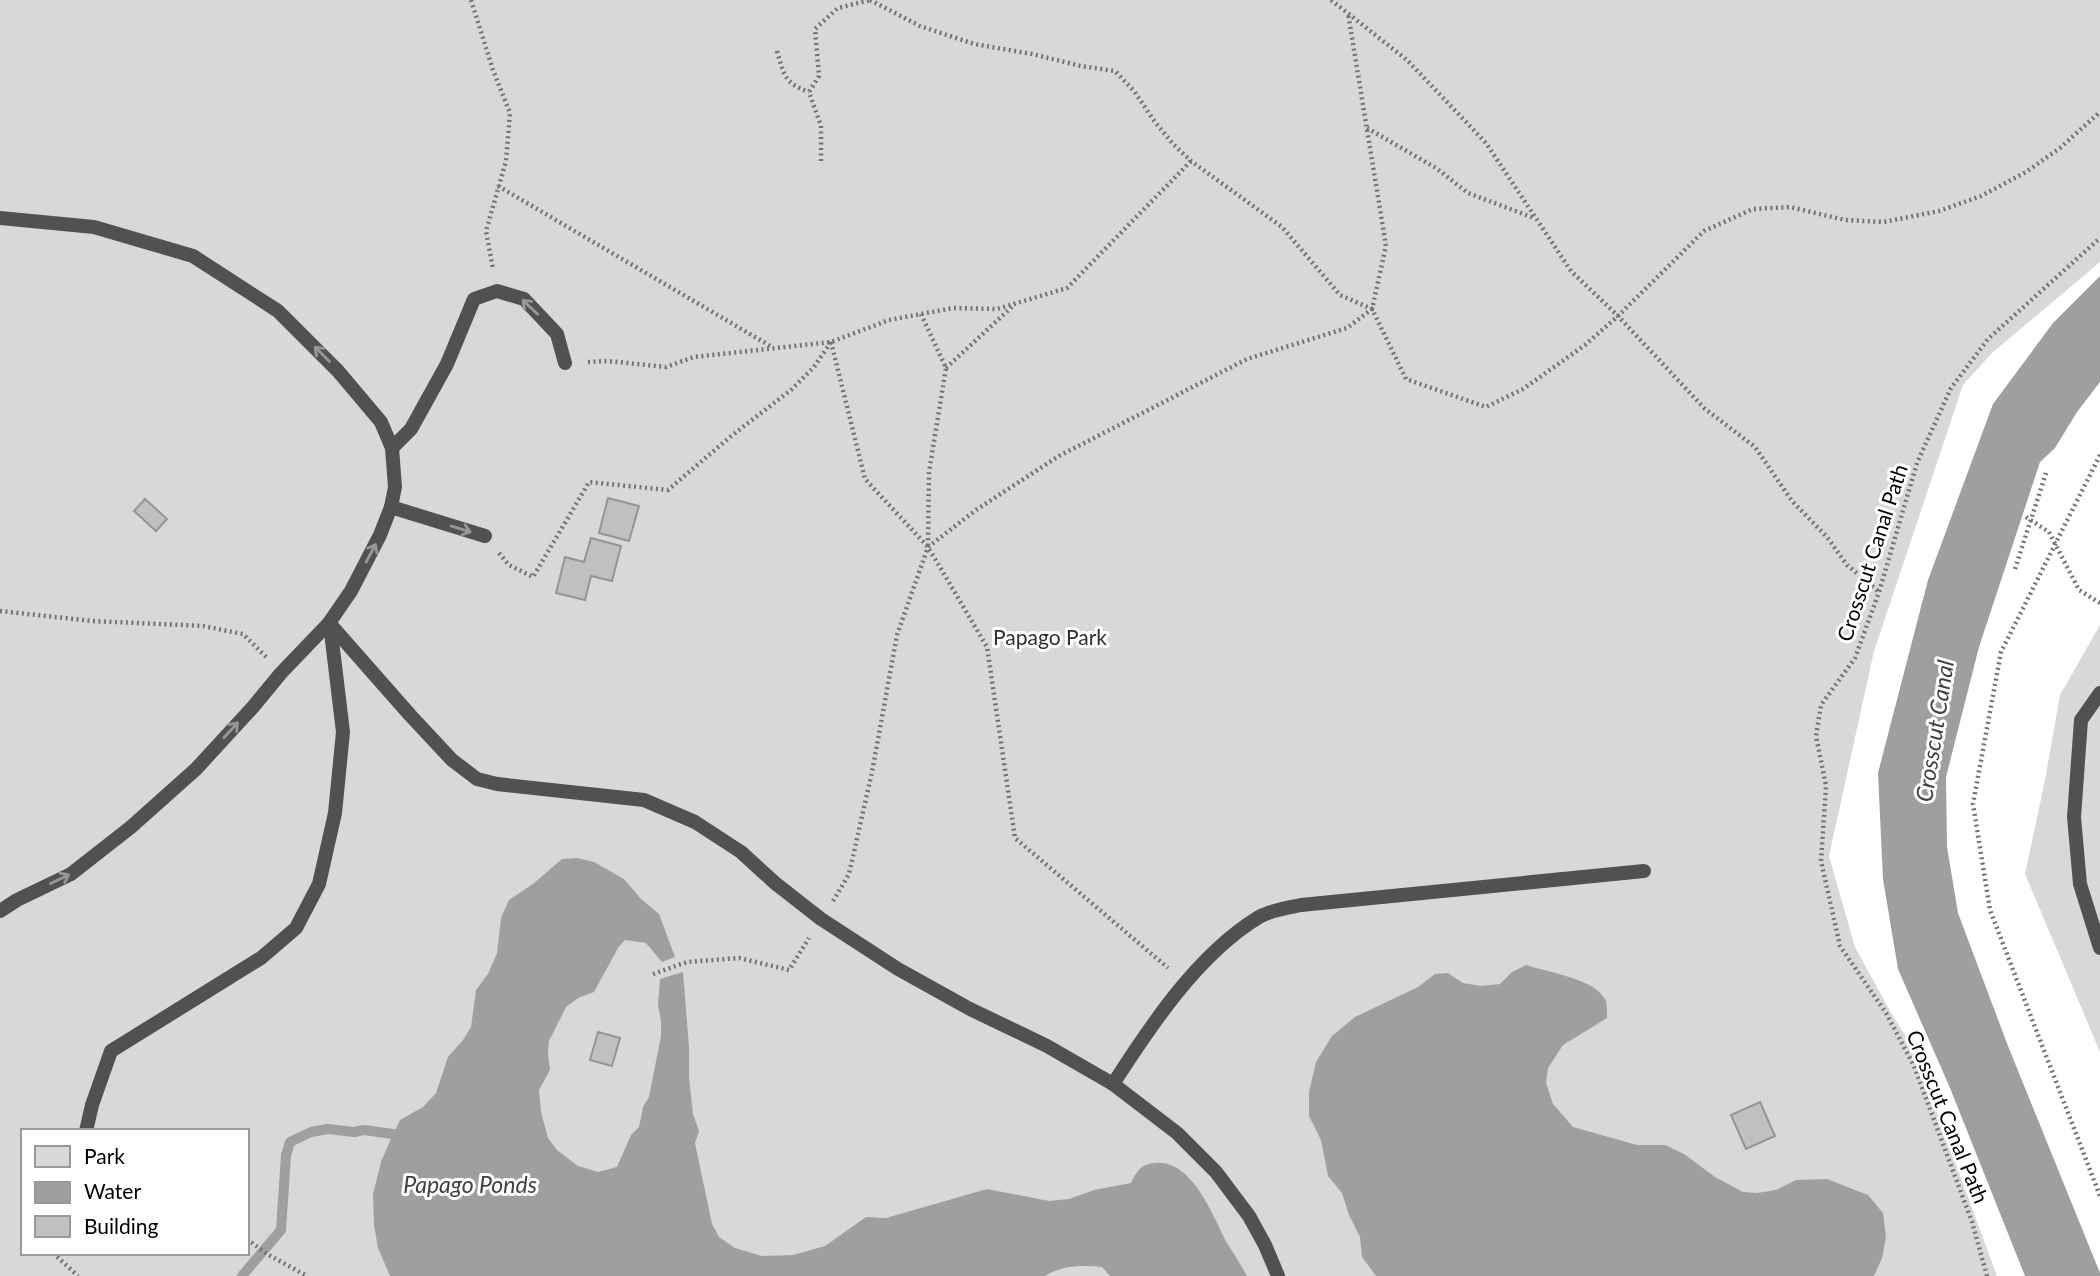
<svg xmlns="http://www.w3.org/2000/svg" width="2100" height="1276" font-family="Lato,sans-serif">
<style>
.green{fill:#d8d8d8;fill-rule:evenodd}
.water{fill:#9f9f9f}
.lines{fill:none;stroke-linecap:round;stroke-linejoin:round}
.stream{stroke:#9f9f9f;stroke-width:10}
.building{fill:#c0c0c0;stroke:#959595;stroke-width:2}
.path{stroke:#737373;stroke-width:4.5;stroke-dasharray:2 3.5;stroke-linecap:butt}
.lane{stroke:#515151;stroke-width:14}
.oneway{stroke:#979797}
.labels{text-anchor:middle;stroke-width:6;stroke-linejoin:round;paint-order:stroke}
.street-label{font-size:21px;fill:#000;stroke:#fff}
.park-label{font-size:21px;fill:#2f2f2f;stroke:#fff}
.water-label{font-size:23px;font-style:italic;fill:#404040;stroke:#fff}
</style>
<rect width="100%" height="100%" fill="#fff"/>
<g class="green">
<path d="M0 0H2100V262L1992 353 1963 385 1874 651 1829 856 1855 947 1890 1011 1914 1050 1997 1276H0ZM23 1131H247V1253H23Z"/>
<polygon points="2100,625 2100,1052 2025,874 2045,780 2060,695"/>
</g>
<g class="water">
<polygon points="2100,276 2100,382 2077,412 2055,448 2040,462 1979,647 1946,777 1947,847 1958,913 2008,1046 2100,1273 2100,1276 2025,1276 1950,1088 1898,969 1883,879 1878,773 1928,580 1993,404 2053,323"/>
<path d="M577 858 594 862 624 879 641 899 659 914 675 957 662 962 646 943 625 940 618 948 594 992 578 998 566 1007 549 1041 548 1054 550 1070 539 1090 541 1112 548 1138 557 1150 578 1166 598 1172 617 1167 631 1135 639 1127 643 1107 649 1097 661 1036V1021L658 1005 660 979 683 972 689 1047V1077L693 1114 699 1131 695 1143 712 1224 719 1237 735 1248 762 1256 793 1255 825 1246 866 1217 886 1218 987 1189 1049 1201 1069 1199 1094 1190 1131 1183C1137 1171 1140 1165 1154 1163 1192 1158 1213 1216 1227 1243 1234 1254 1241 1265 1247 1276H1110L1102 1267C1083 1265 1062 1265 1045 1276H390L378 1248 374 1225 373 1194 381 1162 393 1134 400 1120 423 1107 436 1093 448 1057 463 1040 471 1027 476 990 488 974 497 953 501 918 509 900 533 884 562 859Z"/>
<path d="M1526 965C1547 972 1597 979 1606 1001 1607 1006 1607 1013 1607 1018L1563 1045 1548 1068 1546 1083 1553 1104 1573 1127 1637 1145H1665L1684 1154 1715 1177 1743 1192 1757 1193 1776 1190 1796 1180 1827 1179 1868 1195 1883 1213 1886 1237 1882 1258 1874 1276H1376L1362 1257 1360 1237 1349 1215 1342 1193 1328 1176 1321 1140 1309 1116V1092L1316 1062 1332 1036 1355 1017 1418 987 1435 974 1448 973 1463 983 1481 986 1500 984 1512 972Z"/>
</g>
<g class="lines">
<polyline class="stream" points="242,1276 281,1230 286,1155 290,1142 311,1132 328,1129 354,1132 364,1130 393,1134"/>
</g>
<g class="building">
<polygon points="608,498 639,506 629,541 599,533"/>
<polygon points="145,499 167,519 156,531 134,511"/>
<polygon points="591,538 621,546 612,581 591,576 585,600 556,593 565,557 584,562"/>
<polygon points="598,1032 620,1038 612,1066 590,1060"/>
<polygon points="1760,1102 1775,1136 1746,1149 1731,1115"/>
</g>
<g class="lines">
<g class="path">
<polyline points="471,0 493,70 510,113 506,161 486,231 493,269"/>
<polyline points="870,0 920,26 974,44 1032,54 1081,66 1115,71 1134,91 1155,122 1173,144 1191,161 1282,227 1340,295 1372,309 1386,246 1348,13"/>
<polyline points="1331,0 1407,60 1486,143 1571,271 1618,316 1704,408 1755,447 1792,501 1827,537 1847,565 1879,592"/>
<path d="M777 51C784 75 784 83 809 92"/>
<polyline points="1367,128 1436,168 1468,193 1534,218"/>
<polyline points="821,161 821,126 809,92 819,76 815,29 838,8 870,0"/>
<polyline points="498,186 772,347"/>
<polyline points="921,314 946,368 929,472 928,546"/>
<polyline points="831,342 865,479 928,547 987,647 1015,838 1168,968"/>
<polyline points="588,362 608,361 666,367 694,357 831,342 889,320 953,308 997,309 1067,288 1191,161"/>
<polyline points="946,368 1015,304"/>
<polyline points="2100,455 2001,652 1973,804 1990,910 2100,1196"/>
<polyline points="2026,517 2049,532 2079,590 2100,603"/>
<polyline points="499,553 509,565 533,577 589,482 668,490 730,437 791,390 814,367 831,342"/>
<polyline points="2015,569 2046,473"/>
<polyline points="0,611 92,621 203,626 243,634 266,657"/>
<polyline points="833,901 849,874 872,772 897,635 928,547 976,510 1059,456 1247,359 1347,328 1372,309 1406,379 1486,407 1523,389 1585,345 1618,316 1704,231 1753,209 1790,207 1845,220 1884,222 1939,211 1981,196 2026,172 2060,148 2100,112"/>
<polyline points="653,974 687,962 739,958 789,970 809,938"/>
<polyline points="247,1239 267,1254 307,1276"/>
<polyline points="53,1253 78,1276"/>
<polyline points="1987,1276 1972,1222 1914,1066 1886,1013 1840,946 1821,861 1826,786 1816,736 1821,705 1855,658 1879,592 1917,463 1951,388 1988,339 2100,238"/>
</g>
<g class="lane">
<polyline points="0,218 94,227 193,256 278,311 338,371 381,422 392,448 395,487 391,507 380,535 351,591 329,623 281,673 253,707 196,769 131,827 71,874 17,900 0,911"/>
<polyline points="392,448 411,429 447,364 474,299 497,291 524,299 557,334 565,363"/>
<polyline points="391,507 485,536"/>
<polyline points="329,623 410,715 452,760 477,779 497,784 644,800 695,822 741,852 775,883 821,919 898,969 970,1009 1047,1046 1113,1084 1177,1133 1216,1172 1249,1216 1265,1245 1278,1276"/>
<polyline points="2100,693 2081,720 2074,817 2080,884 2100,948"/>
<path d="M1113 1084C1151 1025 1198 954 1259 917 1271 910 1288 908 1301 905L1644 871"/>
<polyline points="86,1131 92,1105 111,1051 261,958 296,928 319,884 335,813 343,732 330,624"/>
</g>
</g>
<defs><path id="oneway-shaft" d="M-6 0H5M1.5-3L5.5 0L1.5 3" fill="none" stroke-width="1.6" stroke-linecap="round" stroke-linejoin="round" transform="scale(1.75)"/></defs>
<g class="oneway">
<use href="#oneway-shaft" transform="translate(530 307) rotate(-137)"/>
<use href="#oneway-shaft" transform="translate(322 354) rotate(-135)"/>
<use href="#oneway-shaft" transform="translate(461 529) rotate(17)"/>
<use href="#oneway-shaft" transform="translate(371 553) rotate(-62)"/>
<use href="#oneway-shaft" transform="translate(231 730) rotate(-47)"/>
<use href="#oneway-shaft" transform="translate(60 879) rotate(-26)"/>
</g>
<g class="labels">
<g class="street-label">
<text transform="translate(1873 553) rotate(-72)" y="7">Crosscut Canal Path</text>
<text transform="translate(1947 1117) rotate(68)" y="7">Crosscut Canal Path</text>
</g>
<g class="park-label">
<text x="1050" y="645">Papago Park</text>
</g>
<g class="water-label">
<text transform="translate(1935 731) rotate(-81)" y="8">Crosscut Canal</text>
<text x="470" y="1193">Papago Ponds</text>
</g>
</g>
<rect x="21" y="1129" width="228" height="126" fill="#ffffff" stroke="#999999" stroke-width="2"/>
<rect x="35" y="1146" width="35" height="21" fill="#d8d8d8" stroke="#999999" stroke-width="2"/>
<text x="84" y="1164" font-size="21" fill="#000000">Park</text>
<rect x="35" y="1182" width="35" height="21" fill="#9f9f9f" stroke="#999999" stroke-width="2"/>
<text x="84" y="1199" font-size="21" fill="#000000">Water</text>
<rect x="35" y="1216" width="35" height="21" fill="#c0c0c0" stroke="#999999" stroke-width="2"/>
<text x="84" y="1234" font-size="21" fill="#000000">Building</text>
</svg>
